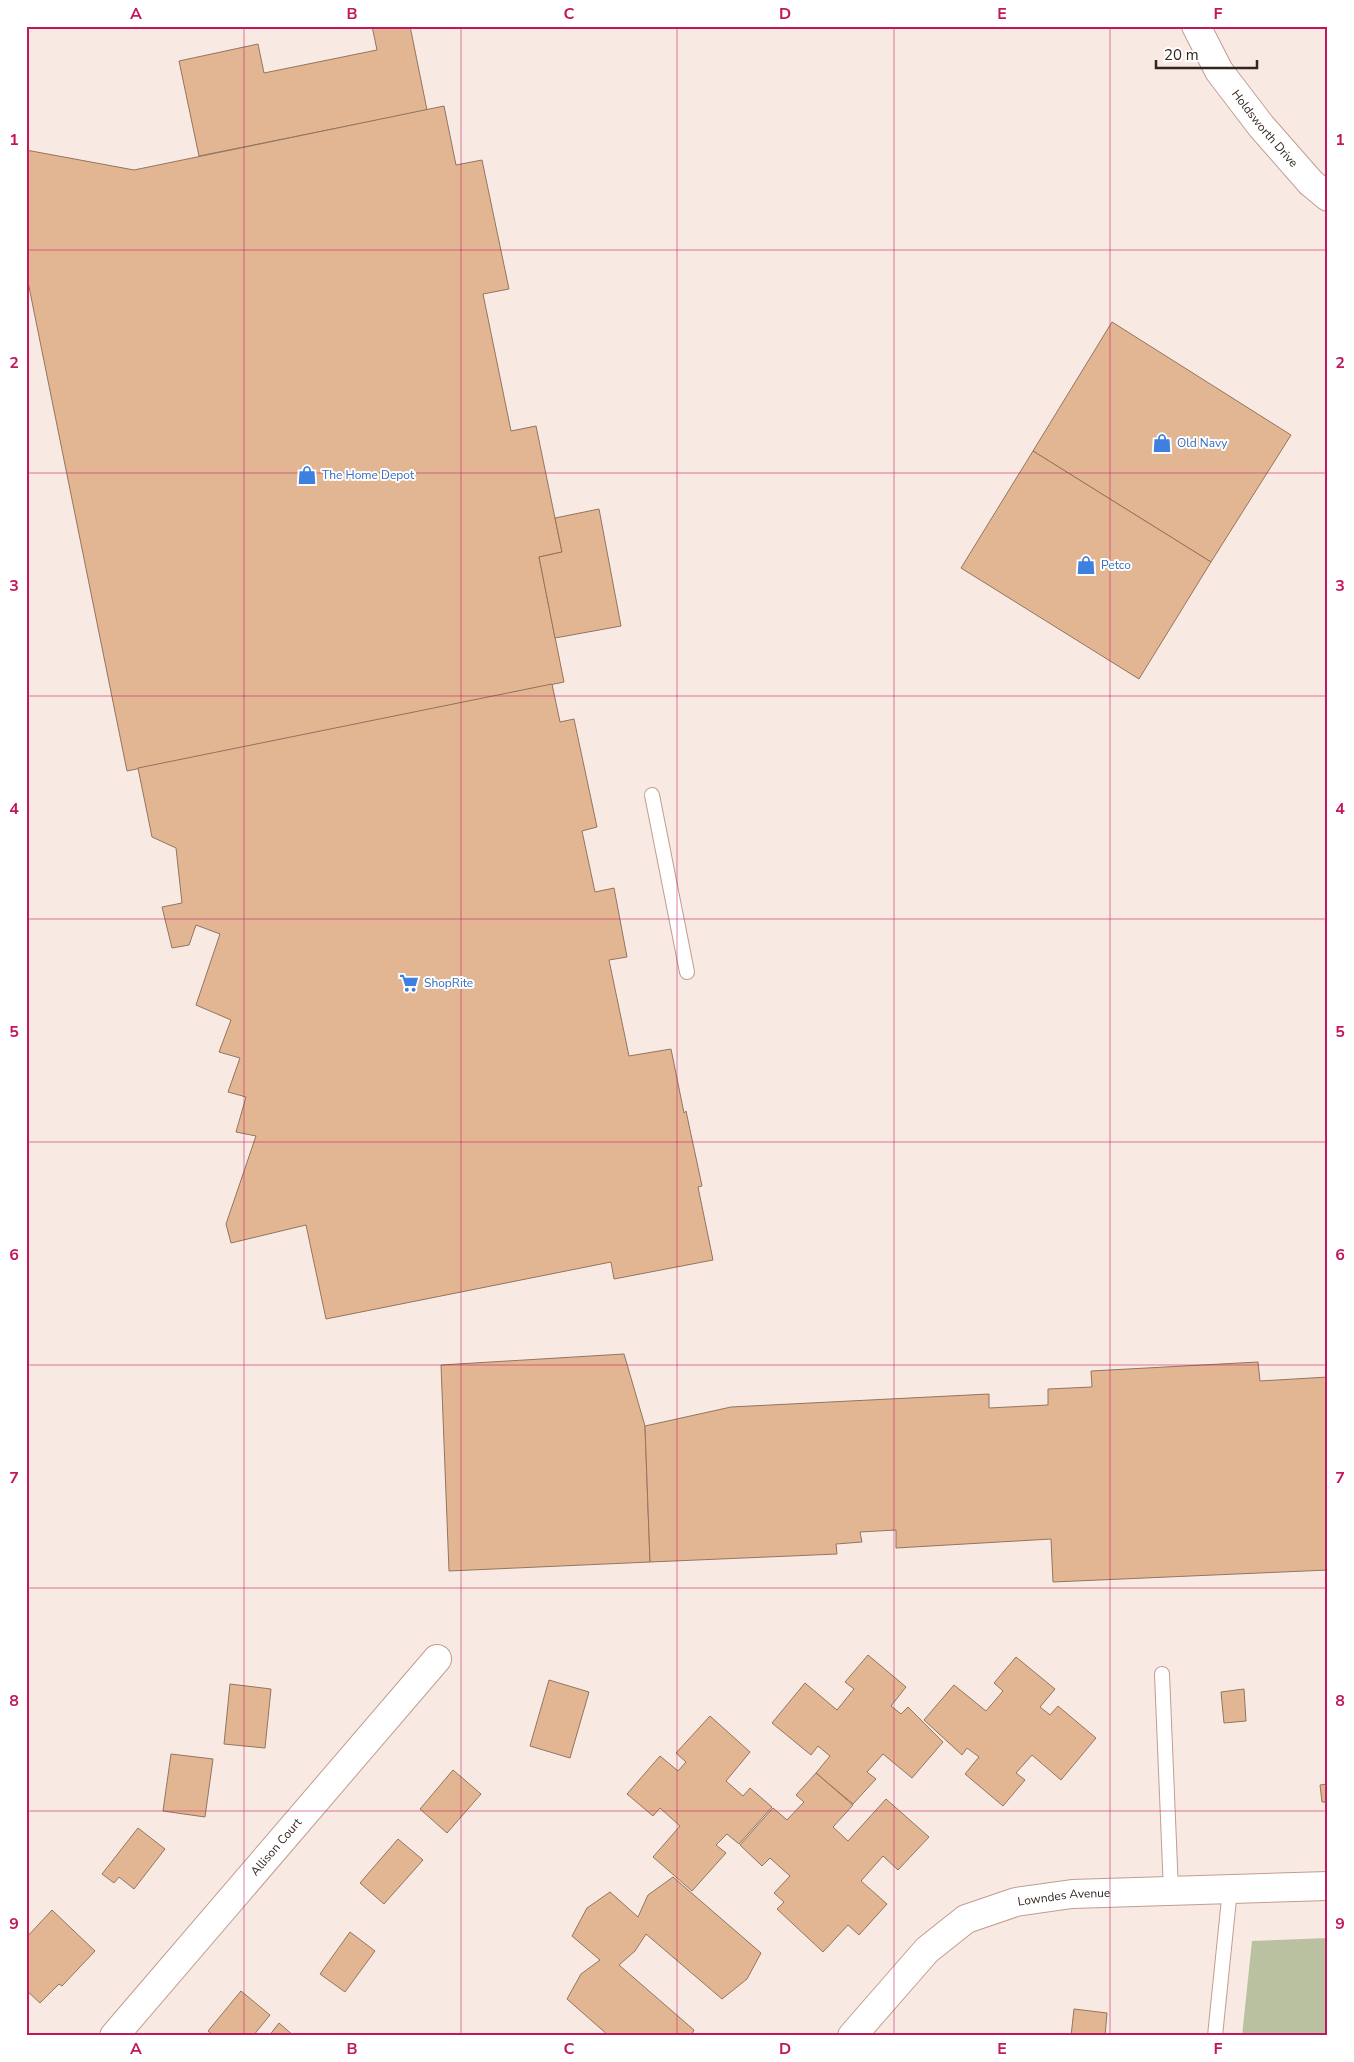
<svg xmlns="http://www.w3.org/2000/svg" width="1354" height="2062" font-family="'Nunito Sans',sans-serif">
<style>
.green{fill:#bac1a0}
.building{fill:#e3b693;stroke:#92755f}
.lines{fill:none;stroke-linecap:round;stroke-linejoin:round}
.lane-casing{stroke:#c29d90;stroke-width:16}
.street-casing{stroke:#c29d90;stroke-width:30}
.lane{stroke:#fff;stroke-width:14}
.street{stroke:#fff;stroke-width:28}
.grid{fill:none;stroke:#c2185b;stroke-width:1;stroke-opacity:0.55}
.labels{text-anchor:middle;stroke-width:4;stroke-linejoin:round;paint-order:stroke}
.street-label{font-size:12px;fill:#332520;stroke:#fff}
.shop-label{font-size:12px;fill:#366cbe;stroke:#fff;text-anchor:start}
.neatline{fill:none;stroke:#c2185b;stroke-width:2}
.grid-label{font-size:16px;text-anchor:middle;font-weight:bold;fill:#c2185b}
</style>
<rect width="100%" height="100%" fill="#f9e9e3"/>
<polygon class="green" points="1328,1938 1328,2036 1242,2036 1252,1941"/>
<g class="building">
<polygon points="372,26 410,26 427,110 199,156 179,61 258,44 264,73 377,50"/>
<polygon points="444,106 456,165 482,160 509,289 483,294 511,431 536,426 562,552 539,557 564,682 127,771 26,272 26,150 134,170"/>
<polygon points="1112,322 1291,435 1211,562 1033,451"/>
<polygon points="1033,451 1211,562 1139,679 961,568"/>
<polygon points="599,509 621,626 555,638 539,557 562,552 555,518"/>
<polygon points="552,684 560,722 574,719 597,827 582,831 595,892 614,888 627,957 609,960 629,1056 671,1049 684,1113 686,1111 702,1186 698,1187 713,1260 614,1279 611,1262 326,1319 306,1225 231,1243 226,1224 256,1136 236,1132 246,1097 228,1092 240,1058 219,1052 231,1020 196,1005 220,934 196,925 189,945 172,948 162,907 182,903 176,848 152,837 138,768"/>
<polygon points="624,1354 645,1426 650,1562 449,1571 441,1365"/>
<polygon points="1258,1362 1260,1381 1328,1377 1328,1570 1053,1582 1051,1539 896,1548 896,1530 860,1532 862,1542 836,1544 837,1554 650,1562 645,1426 731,1407 989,1394 989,1408 1048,1405 1048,1389 1092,1387 1091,1371"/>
<polygon points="868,1655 906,1687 891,1706 901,1714 908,1707 943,1742 912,1778 883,1754 867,1772 876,1779 853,1804 816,1773 830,1756 818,1746 811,1755 772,1723 805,1683 837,1710 854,1689 845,1682"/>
<polygon points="1016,1657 1055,1689 1040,1707 1050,1715 1058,1706 1096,1738 1061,1780 1032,1755 1016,1773 1025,1780 1003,1806 965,1774 979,1757 967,1748 962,1755 924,1720 954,1685 986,1711 1003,1691 994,1683"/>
<polygon points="549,1680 589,1692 570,1758 530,1746"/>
<polygon points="230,1684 271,1689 265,1748 224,1744"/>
<polygon points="1244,1689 1246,1721 1224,1723 1221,1692"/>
<polygon points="710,1716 750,1752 726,1781 743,1796 750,1788 772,1807 739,1844 727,1834 716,1845 726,1853 692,1891 653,1857 680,1826 660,1808 653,1816 627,1794 660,1756 678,1771 686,1762 676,1753"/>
<polygon points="171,1754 213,1759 205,1817 163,1811"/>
<polygon points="453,1770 481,1794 447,1833 420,1809"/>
<polygon points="816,1773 853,1805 833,1827 848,1841 886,1799 929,1837 898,1870 883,1856 861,1881 887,1904 859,1935 848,1925 823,1952 777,1909 784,1902 774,1893 790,1876 770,1858 762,1866 740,1845 773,1808 787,1820 804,1802 796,1795"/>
<polygon points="1328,1784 1328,1802 1322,1802 1320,1785"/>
<polygon points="138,1828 165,1849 134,1889 119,1877 114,1883 102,1874"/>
<polygon points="398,1839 423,1860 384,1904 360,1883"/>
<polygon points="673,1877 761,1953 747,1979 722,1999 646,1934 635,1951 619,1965 694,2030 691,2036 609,2036 567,1999 581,1974 600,1960 572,1936 587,1908 610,1892 638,1917 648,1895"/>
<polygon points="52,1910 95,1951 62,1986 59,1984 40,2003 26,1990 26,1938"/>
<polygon points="350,1932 375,1951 345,1992 320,1974"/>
<polygon points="241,1991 270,2015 253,2036 214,2036 208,2031"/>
<polygon points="1074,2009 1107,2013 1105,2036 1071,2036"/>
<polygon points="279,2023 294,2036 269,2036"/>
</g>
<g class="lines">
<g class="lane-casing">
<g id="lane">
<polyline points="652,795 687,972"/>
<polyline points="1162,1674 1171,1891"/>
<polyline points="1215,2036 1230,1889"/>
</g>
</g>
<g class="street-casing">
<g id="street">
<path id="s1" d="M1196 26 1219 71 1261 126 1311 183 1328 197"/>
<path id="s2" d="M114 2036 437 1659"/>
<path id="s3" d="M852 2036 927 1950 966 1919 1016 1902 1072 1894 1328 1886"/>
</g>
</g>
<use href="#lane" class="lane"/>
<use href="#street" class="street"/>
</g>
<path class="grid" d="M244 26V2036M461 26V2036M677 26V2036M894 26V2036M1110 26V2036M26 250H1328M26 473H1328M26 696H1328M26 919H1328M26 1142H1328M26 1365H1328M26 1588H1328M26 1811H1328"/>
<defs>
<g id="shop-bare" transform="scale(1.5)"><path d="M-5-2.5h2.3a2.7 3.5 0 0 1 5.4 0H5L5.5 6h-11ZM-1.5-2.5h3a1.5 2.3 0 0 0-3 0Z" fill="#3f7fe0" stroke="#fff" stroke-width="2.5" paint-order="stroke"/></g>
<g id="supermarket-bare" transform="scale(1.5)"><path d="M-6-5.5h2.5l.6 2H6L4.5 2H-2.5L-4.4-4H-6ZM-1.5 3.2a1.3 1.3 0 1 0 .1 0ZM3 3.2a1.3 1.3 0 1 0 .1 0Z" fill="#3f7fe0" stroke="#fff" stroke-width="2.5" paint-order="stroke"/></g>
</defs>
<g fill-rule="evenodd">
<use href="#shop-bare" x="1162" y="443"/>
<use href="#shop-bare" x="307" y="475"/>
<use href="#shop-bare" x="1086" y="565"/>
<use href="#supermarket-bare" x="409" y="983"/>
</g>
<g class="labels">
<g class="street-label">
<text dy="4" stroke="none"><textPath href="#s1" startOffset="124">Holdsworth Drive</textPath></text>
<text dy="4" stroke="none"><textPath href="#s2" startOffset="249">Allison Court</textPath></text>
<text dy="4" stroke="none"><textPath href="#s3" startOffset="265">Lowndes Avenue</textPath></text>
</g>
<g class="shop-label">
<text x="1177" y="447">Old Navy</text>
<text x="322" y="479">The Home Depot</text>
<text x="1101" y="569">Petco</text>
<text x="424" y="987">ShopRite</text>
</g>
</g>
<rect width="1354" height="2062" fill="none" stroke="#ffffff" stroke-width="55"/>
<path d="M1156 60v8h101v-8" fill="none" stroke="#332520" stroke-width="2.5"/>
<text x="1164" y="60" font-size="15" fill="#332520" stroke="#ffffff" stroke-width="4" paint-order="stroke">20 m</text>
<rect x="28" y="28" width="1298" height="2006" class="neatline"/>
<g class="grid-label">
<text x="136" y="19">A</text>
<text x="352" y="19">B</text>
<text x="569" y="19">C</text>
<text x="785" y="19">D</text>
<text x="1002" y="19">E</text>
<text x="1218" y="19">F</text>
<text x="14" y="145">1</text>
<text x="1340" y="145">1</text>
<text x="14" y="368">2</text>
<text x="1340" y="368">2</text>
<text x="14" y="591">3</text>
<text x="1340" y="591">3</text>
<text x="14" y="814">4</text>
<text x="1340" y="814">4</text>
<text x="14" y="1037">5</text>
<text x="1340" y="1037">5</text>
<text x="14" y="1260">6</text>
<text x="1340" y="1260">6</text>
<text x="14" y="1483">7</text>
<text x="1340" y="1483">7</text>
<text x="14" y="1706">8</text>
<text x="1340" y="1706">8</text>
<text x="14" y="1929">9</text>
<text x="1340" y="1929">9</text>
<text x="136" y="2054">A</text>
<text x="352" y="2054">B</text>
<text x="569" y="2054">C</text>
<text x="785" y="2054">D</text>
<text x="1002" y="2054">E</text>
<text x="1218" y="2054">F</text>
</g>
</svg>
